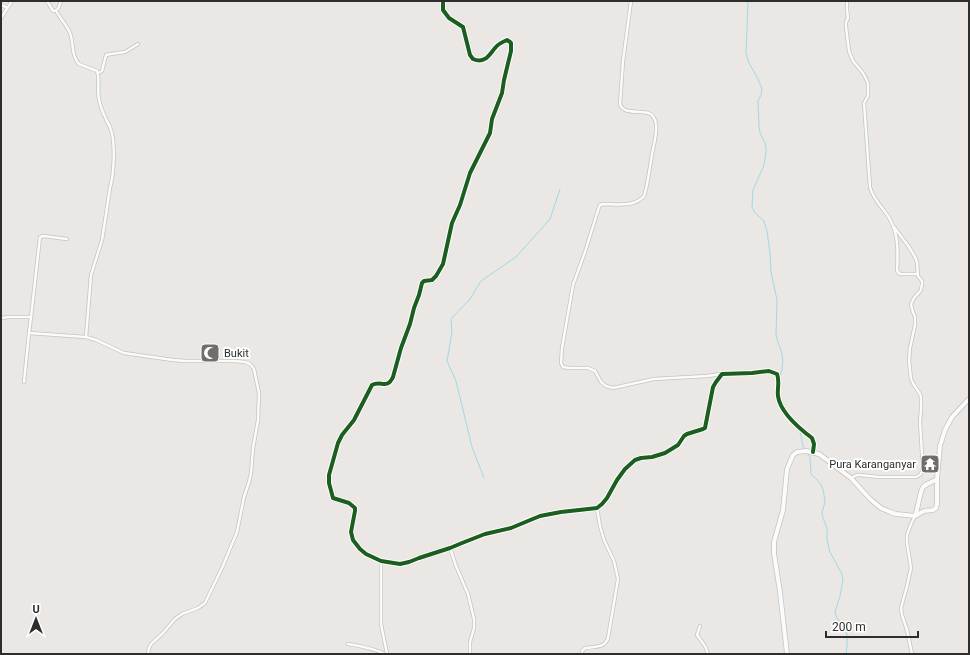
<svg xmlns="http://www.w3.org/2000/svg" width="970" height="655" font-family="Roboto,sans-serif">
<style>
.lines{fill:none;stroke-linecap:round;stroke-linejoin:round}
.stream{stroke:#9edae5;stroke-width:1}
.street-casing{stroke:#c4c4c3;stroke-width:4}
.secondary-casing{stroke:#c4c4c3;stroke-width:5.5}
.street{stroke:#fcfbfb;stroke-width:2.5}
.secondary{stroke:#fcfbfb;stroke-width:4}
.cycleway-casing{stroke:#fff;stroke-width:6}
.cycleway{stroke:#1b5e20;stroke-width:4}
.labels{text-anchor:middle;stroke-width:4;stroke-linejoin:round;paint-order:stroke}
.poi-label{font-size:11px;fill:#2d2d2d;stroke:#fff;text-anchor:start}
</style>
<rect width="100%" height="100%" fill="#eae7e4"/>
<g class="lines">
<g class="stream">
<path d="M748 1 746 53 749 63 758 79 762 89 761 95 758 101 759 127 760 133 765 143 766 148V153L764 165 753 190 752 207 755 213 764 221 767 231 770 253 771 272 777 300 776 335C777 340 779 345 781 350 784 360 783 369 779 379"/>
<polyline points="779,396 789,415"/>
<path d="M797 427C804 436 800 443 805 450"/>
<polyline points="807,453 810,457 811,474 820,483 823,489 825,502 822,513 823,518 827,528 827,540 830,552 842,574 843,580 840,596 835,612 837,618 846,630 847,635 847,646 846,654"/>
<polyline points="484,478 472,447 456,381 447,361 452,332 451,319 470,299 481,281 516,257 550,219 560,189"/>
</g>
<g class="street-casing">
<g id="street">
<polyline points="47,1 53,11 54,11 58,9 61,1"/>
<path d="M443 1V10L449 18 463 27 470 55 473 59C485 64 489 55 495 48 498 44 502 42 507 40L510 42 511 43V51L504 80 502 93 492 119 490 133 470 173 460 205 452 223 443 264 436 276 432 280 424 281 422 283 419 295 414 308 410 324 401 348 393 377C387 390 381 380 372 385L354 420 342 435 338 443 329 475V483L333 498 349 503 355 508V511L351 532 353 540 360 549 366 554 381 561 400 564 409 562 419 558 450 548 462 543 485 534 511 528 540 516 561 512 597 508 602 504 607 498 617 480 625 469 635 460 641 458 652 457 665 453 678 445 684 436 687 434 703 429 705 428 713 387 716 382 722 374 752 373 769 371 777 374C780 381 777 389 778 396 780 412 800 429 812 438L814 444 813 452"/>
<path d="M631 1 623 61 620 104C624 118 649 106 654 118 655 120 656 122 656 124 657 134 654 145 652 154 650 167 648 181 645 193 644 196 644 197 642 198 632 207 616 204 603 204L600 205 599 207 585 252 573 285 562 348 561 363 563 367 569 368H588L595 371 601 382 606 386 613 388 654 379 707 376 721 374"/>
<path d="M847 1V10L848 18 846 22V27L849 51 853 61 863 73 868 83V96L864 103 870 187C873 199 882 207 888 216 899 233 898 252 897 271L900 274H918"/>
<polyline points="1,5 8,8"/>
<path d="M56 11C60 18 67 25 70 33 74 43 71 56 79 64L97 71C100 79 97 89 99 99 100 105 103 113 106 119 107 122 109 124 110 127 116 142 114 173 110 188L102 240 91 275 86 337"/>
<polyline points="1,18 12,1"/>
<polyline points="98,73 102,71 106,55 111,54 125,52 138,44"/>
<polyline points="31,317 40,237 43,236 67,239"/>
<polyline points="1,318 9,317 31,317 29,333 86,337 96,340 124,353 173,360 185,361 235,361 245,362 250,364 254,369 259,393 258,420 253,448 251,473 249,482 244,497 237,532 222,568 205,603 198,608 182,614 175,619 163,633 151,644 149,648 148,654"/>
<polyline points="24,382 29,333"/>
<polyline points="851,478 857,475 860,475 879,477 916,477 920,475 923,470 920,422 921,409 921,397 920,394 914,385 911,379 909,361 910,348 915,325 915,317 912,309 911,304 914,298 921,290 922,284 922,281 918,276 917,262 915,257 909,247 894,227"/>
<polyline points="450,548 456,566 468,594 474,619 474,628 470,642 470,654"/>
<polyline points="381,561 381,624 387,654"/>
<polyline points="700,626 697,635 705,646 708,654"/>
<path d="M348 644C361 646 373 648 385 654"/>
<path d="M582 654V651L585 648C595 646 604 649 608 638L618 579 614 561 604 540 600 526 597 508"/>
<polyline points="912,654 907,630 902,615 901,608 907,586 911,568 907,543 907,535 911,524 915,516"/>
</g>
</g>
<g class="secondary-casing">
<g id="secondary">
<polyline points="915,516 924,511 933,510 936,508 937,504 937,479"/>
<path d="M787 654 780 592 774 553V542L783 510 787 469 793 455 797 452 806 451 819 454 851 478 870 499 881 508 890 512 896 514 915 516C918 509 920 491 923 487 927 483 933 482 937 479L940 446 945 430 952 417 969 399"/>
</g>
</g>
<use href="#street" class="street"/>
<use href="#secondary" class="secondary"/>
<g class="cycleway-casing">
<path id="cycleway" d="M443 1V10L449 18 463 27 470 55 473 59C485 64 489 55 495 48 498 44 502 42 507 40L510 42 511 43V51L504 80 502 93 492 119 490 133 470 173 460 205 452 223 443 264 436 276 432 280 424 281 422 283 419 295 414 308 410 324 401 348 393 377C387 390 381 380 372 385L354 420 342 435 338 443 329 475V483L333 498 349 503 355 508V511L351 532 353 540 360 549 366 554 381 561 400 564 409 562 419 558 450 548 462 543 485 534 511 528 540 516 561 512 597 508 602 504 607 498 617 480 625 469 635 460 641 458 652 457 665 453 678 445 684 436 687 434 703 429 705 428 713 387 716 382 722 374 752 373 769 371 777 374C780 381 777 389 778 396 780 412 800 429 812 438L814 444 813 452"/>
</g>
<use href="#cycleway" class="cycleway"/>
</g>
<defs>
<g id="mosque-square" transform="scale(1)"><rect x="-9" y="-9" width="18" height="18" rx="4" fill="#6f6e6d" stroke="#fff"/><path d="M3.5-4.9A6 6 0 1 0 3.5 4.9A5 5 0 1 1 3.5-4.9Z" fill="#fff"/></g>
<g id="temple-square" transform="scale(1)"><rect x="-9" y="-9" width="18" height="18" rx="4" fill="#6f6e6d" stroke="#fff"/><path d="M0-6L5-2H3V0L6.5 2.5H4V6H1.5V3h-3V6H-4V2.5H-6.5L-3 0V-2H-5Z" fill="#fff"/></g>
</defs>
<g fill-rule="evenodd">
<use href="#mosque-square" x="210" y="353"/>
<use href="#temple-square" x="930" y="464"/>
</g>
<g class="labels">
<g class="poi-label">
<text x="224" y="357">Bukit</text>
<text x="916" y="468" text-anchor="end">Pura Karanganyar</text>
</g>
</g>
<rect width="970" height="655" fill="none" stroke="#2d2d2d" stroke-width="4"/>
<g transform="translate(36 619)" stroke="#ffffff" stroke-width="3" paint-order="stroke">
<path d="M0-3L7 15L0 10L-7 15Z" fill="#2d2d2d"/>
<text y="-6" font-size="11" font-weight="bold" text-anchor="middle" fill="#2d2d2d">U</text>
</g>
<path d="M826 631v6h92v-6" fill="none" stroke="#2d2d2d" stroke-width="2"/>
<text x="832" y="631" font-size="12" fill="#2d2d2d" stroke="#ffffff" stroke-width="3" paint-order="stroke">200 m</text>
</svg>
